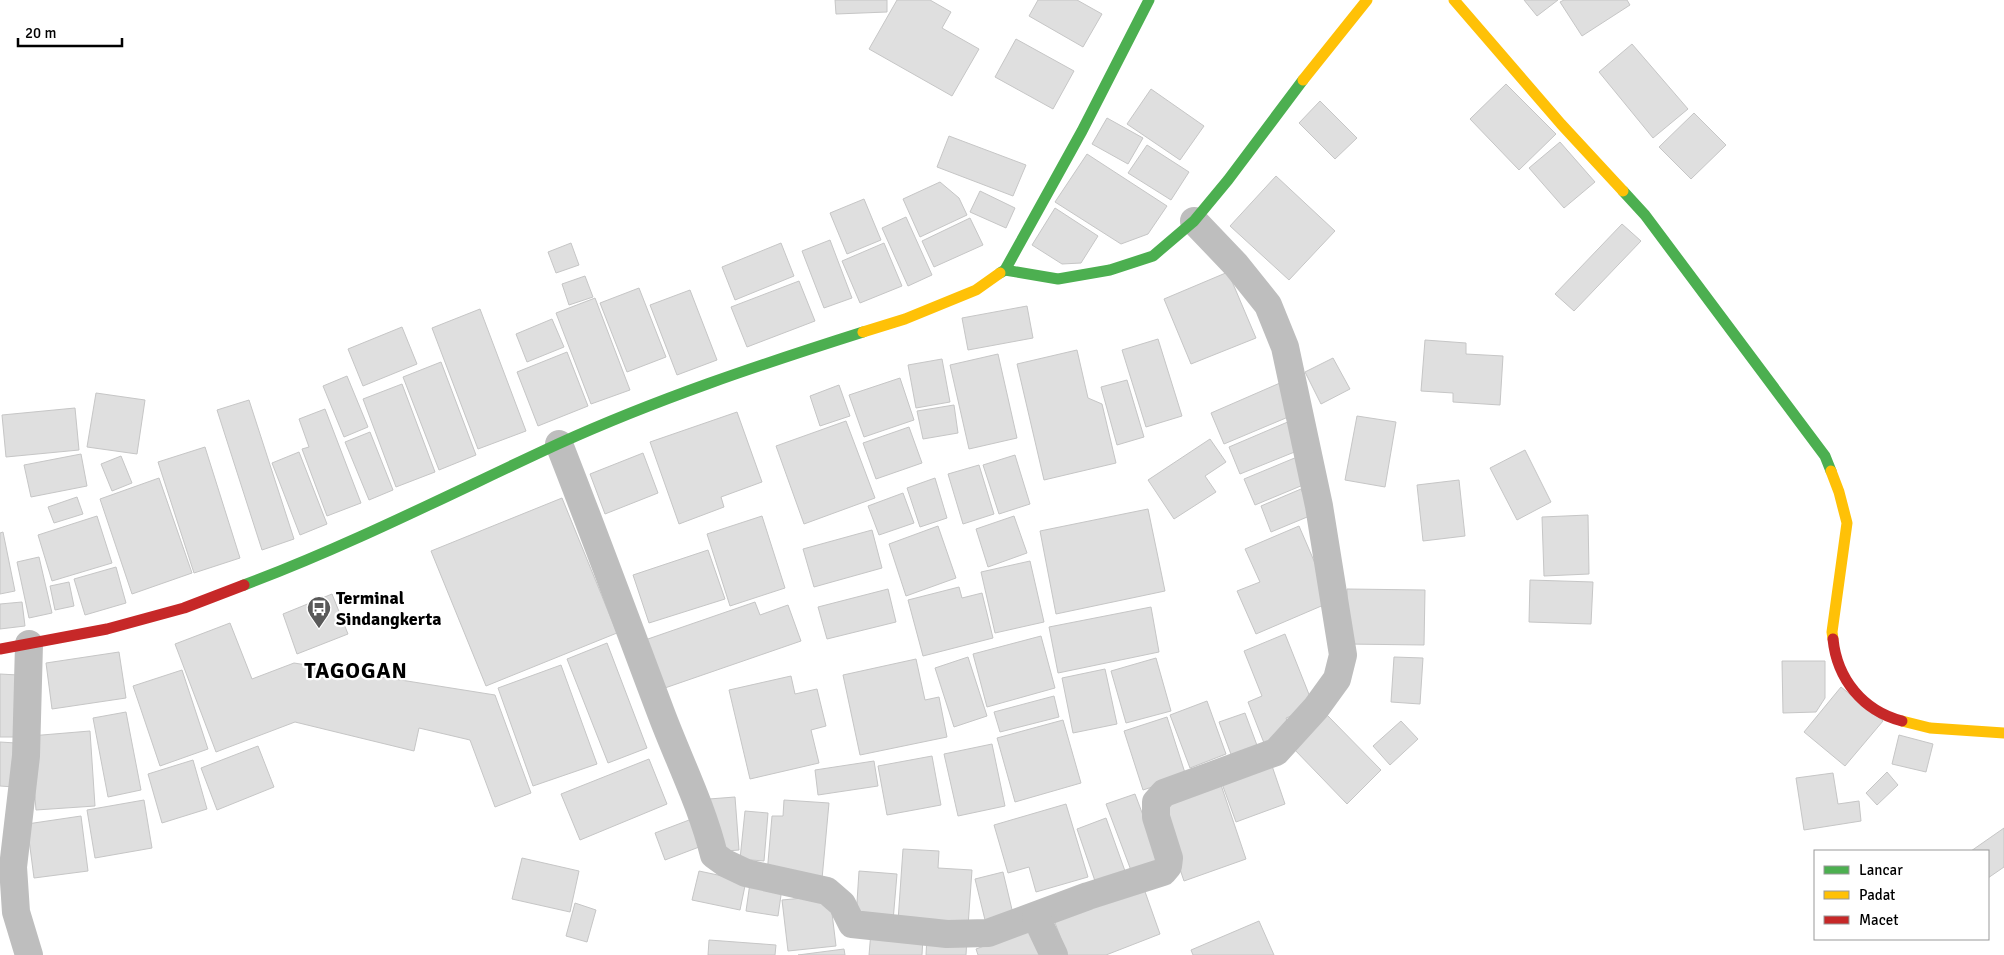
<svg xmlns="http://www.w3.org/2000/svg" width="2004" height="955" font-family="Signika,sans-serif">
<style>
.building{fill:#dfdfdf;stroke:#c6c6c6}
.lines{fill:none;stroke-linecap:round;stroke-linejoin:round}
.street{stroke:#bebebe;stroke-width:28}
.fast{stroke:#4caf50;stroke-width:11}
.slow{stroke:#ffc107;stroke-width:11}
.jam{stroke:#c62828;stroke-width:11}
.labels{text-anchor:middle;stroke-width:4.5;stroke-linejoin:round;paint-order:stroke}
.poi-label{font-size:18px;font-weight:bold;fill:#000;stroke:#fff;text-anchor:start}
.district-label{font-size:22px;font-weight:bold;letter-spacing:1px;fill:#000;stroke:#fff}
</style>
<rect width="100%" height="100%" fill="#fff"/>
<g class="building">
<polygon points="835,0 887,0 887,12 836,14"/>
<polygon points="897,0 930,0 951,12 942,28 979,49 952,96 869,49"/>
<polygon points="1038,0 1077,0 1102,14 1083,47 1029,16"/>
<polygon points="1524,0 1558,0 1537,16"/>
<polygon points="1564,0 1627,0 1630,5 1582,36 1560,2"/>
<polygon points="1016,39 1074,71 1053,109 995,77"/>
<polygon points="1632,44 1688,109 1653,138 1599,72"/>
<polygon points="1506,84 1556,134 1519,170 1470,119"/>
<polygon points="1151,89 1204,126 1180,160 1127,124"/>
<polygon points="1320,101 1357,138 1335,159 1299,123"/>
<polygon points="1694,113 1726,145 1691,179 1659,147"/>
<polygon points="1107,118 1143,138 1128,164 1092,144"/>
<polygon points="949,136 1026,165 1013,196 937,167"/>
<polygon points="1560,142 1595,182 1564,208 1529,168"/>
<polygon points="1147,145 1189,172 1171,200 1128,173"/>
<polygon points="1087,154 1167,206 1148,234 1121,244 1055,202"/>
<polygon points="1276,176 1335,231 1289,280 1230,226"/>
<polygon points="940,182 959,198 967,215 920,237 903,199"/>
<polygon points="980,191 1015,208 1006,228 970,212"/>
<polygon points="864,199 881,240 847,254 830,213"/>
<polygon points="1055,208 1098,236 1081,263 1062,264 1032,245"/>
<polygon points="906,217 932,275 908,286 882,228"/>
<polygon points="970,218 983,245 934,267 922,241"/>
<polygon points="1622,224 1641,241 1574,311 1555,294"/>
<polygon points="830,240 852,298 824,308 802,251"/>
<polygon points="571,243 579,265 556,273 548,252"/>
<polygon points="781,243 794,276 735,300 722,267"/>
<polygon points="884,243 902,286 860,303 842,261"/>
<polygon points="1228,272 1256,338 1191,364 1164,299"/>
<polygon points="585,276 593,297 569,305 562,284"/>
<polygon points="799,281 815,321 747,347 731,307"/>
<polygon points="639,288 666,357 627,372 600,303"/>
<polygon points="690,290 717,360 677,375 650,305"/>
<polygon points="595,298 630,390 591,404 556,313"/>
<polygon points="1027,306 1033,338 968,350 962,318"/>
<polygon points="480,309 526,431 478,449 432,328"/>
<polygon points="552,319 564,347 527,362 516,334"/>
<polygon points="402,327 417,364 363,386 348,349"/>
<polygon points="1158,339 1182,416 1146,427 1122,350"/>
<polygon points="1425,340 1466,343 1466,354 1503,356 1500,405 1453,402 1453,393 1421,391"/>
<polygon points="1077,350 1088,398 1102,404 1116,463 1044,480 1017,364"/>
<polygon points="567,352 588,406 538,426 517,372"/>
<polygon points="998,354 1017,438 969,449 950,365"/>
<polygon points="1333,358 1350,389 1321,404 1305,372"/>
<polygon points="942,359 950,402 916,408 908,365"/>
<polygon points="441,362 476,455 439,470 403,377"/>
<polygon points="347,376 368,427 344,437 323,386"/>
<polygon points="900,378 914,420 864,437 849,395"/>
<polygon points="1127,380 1144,437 1117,445 1101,387"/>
<polygon points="1280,383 1293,415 1224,444 1211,413"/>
<polygon points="402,384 435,472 396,487 363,399"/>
<polygon points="839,385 850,416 820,426 810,396"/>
<polygon points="96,393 145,400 137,454 87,447"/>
<polygon points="249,400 294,539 262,550 217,410"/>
<polygon points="954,405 958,433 923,439 917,411"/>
<polygon points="75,408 79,450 6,457 2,415"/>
<polygon points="325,409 361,503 327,516 302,449 309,447 299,419"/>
<polygon points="737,412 762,482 721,497 724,507 679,524 650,442"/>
<polygon points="1357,416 1396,422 1385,487 1345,480"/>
<polygon points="846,421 875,498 804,524 776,446"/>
<polygon points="1290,421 1302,449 1240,474 1229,447"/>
<polygon points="909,427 922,463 876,479 863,443"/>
<polygon points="370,432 393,490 369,500 345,442"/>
<polygon points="1210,439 1226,462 1205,476 1216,492 1174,519 1148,480"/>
<polygon points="205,447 240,558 194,573 158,462"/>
<polygon points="1525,450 1551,502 1517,520 1490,468"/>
<polygon points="299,452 327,524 300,535 272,463"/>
<polygon points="643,453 658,493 605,514 590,474"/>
<polygon points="81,454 87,486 31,497 24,465"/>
<polygon points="1015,455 1030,504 999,514 983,465"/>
<polygon points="121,456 132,483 112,491 101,464"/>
<polygon points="1297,457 1308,483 1255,505 1244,479"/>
<polygon points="979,465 994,514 963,524 948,474"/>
<polygon points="159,478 192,573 132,594 100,499"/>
<polygon points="935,478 947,518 920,527 907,488"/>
<polygon points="1459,480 1465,536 1423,541 1417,485"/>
<polygon points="1301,489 1312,515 1271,532 1261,506"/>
<polygon points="903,493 914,523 879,535 868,506"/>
<polygon points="77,497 83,514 54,523 48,507"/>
<polygon points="562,498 617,633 486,686 431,551"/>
<polygon points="1148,509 1165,591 1056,614 1040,531"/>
<polygon points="1588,515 1589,574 1544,576 1542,517"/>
<polygon points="97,516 112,563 52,581 38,535"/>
<polygon points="762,516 785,588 730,606 707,534"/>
<polygon points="1014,516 1027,553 988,567 976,529"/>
<polygon points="938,526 956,578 906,596 889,544"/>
<polygon points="1299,526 1327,591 1326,604 1256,634 1237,591 1260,582 1245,549"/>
<polygon points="872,530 882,568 814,587 803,549"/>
<polygon points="3,532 15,591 0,594 0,533"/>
<polygon points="708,550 725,599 649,623 633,575"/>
<polygon points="39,557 52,613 29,618 17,562"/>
<polygon points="1030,561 1044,622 995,633 981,572"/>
<polygon points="116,567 126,603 85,615 74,579"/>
<polygon points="1530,580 1593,582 1591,624 1529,622"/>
<polygon points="69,582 74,606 55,610 50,586"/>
<polygon points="959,587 962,598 982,593 993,638 923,656 908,600"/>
<polygon points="888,589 896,622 827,639 818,607"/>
<polygon points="1347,589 1425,590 1424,645 1346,644"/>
<polygon points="332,594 348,634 297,654 283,614"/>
<polygon points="22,602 25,626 0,629 0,604"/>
<polygon points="755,602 760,615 788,605 801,641 662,689 645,640"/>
<polygon points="1151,607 1159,652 1058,673 1049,627"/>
<polygon points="230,623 252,679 294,663 495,695 531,793 495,807 470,740 419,728 414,751 295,722 216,752 175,644"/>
<polygon points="1285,634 1314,707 1286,718 1291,732 1264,743 1248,702 1262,696 1244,651"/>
<polygon points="1041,636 1055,688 987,707 973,654"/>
<polygon points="607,643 647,748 608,763 567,659"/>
<polygon points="119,652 126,698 52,709 46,663"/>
<polygon points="968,657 987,716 954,727 935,668"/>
<polygon points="1394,657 1423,658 1420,704 1391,702"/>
<polygon points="1156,658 1171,711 1126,723 1111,671"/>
<polygon points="916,659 925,700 939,697 947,737 860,755 843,675"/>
<polygon points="1782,661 1825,661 1825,698 1816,712 1783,713"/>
<polygon points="561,665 597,764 533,786 498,688"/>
<polygon points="1105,669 1117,724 1073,733 1062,678"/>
<polygon points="182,670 208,749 160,766 133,686"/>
<polygon points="0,674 18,675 16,737 0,737"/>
<polygon points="791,676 795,694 817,689 826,726 811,730 819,763 750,779 729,690"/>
<polygon points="1841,687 1883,721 1845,766 1804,732"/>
<polygon points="1054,696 1059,717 1000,732 994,712"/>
<polygon points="1207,701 1226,754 1190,768 1170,715"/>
<polygon points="126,712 141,790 108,797 93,718"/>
<polygon points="1245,713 1258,748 1232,757 1219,722"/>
<polygon points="1327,715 1381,770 1347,804 1293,748"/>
<polygon points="1167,717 1186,776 1143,790 1124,731"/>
<polygon points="1063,720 1081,783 1015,802 997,738"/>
<polygon points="1401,721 1418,739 1390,765 1373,746"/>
<polygon points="90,731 95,806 36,810 30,736"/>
<polygon points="1899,735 1933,744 1926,772 1892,764"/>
<polygon points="0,742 16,743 14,787 0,786"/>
<polygon points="992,744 1005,806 958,816 944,754"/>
<polygon points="258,746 274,787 217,810 201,768"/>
<polygon points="932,756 941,805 887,815 878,766"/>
<polygon points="649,759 667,804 580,840 561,794"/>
<polygon points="193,760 207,809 162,823 148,774"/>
<polygon points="874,761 878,786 818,795 815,770"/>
<polygon points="1271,763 1285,804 1236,822 1221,781"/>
<polygon points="1887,772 1898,785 1877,805 1866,793"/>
<polygon points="1833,773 1838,804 1859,801 1861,821 1804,830 1796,778"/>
<polygon points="1220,782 1246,859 1184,881 1162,816 1162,802"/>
<polygon points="1135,794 1161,863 1132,873 1106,804"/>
<polygon points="735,797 739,850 714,852 709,799"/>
<polygon points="144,800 152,848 95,858 87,810"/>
<polygon points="784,800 829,803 822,879 767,874 772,816 783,816"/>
<polygon points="1066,804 1088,877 1036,892 1029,867 1008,873 994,825"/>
<polygon points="745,811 768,813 764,861 740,859"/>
<polygon points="81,816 88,871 34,878 27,824"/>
<polygon points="697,817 707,844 665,860 655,833"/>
<polygon points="1106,818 1125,871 1095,881 1077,829"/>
<polygon points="2004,828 2004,867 1988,878 1988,851 1971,851"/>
<polygon points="903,849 939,851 938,868 972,870 968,926 898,921"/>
<polygon points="522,858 579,871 570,912 512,899"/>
<polygon points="699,871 746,881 740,910 692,900"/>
<polygon points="859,871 897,874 893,921 856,918"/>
<polygon points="1003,872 1014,918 986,924 975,879"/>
<polygon points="750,883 782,888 778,916 746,911"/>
<polygon points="1143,886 1160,934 1106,955 1067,955 1054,920"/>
<polygon points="824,896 831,905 836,946 788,951 782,900"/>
<polygon points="575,903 596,910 587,942 566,936"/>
<polygon points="1259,921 1274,955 1193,955 1191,950"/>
<polygon points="1035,927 1045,955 978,955 976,949"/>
<polygon points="871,932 923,937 922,955 869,955"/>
<polygon points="927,936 967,938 966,955 926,955"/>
<polygon points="709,940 776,945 775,955 708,955"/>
<polygon points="844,949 845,955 798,955"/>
</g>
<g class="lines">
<g class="street">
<path d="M559 444C594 533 627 623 661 713 679 761 702 806 714 855L725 863 746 873 827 891 842 904 852 924 947 934 988 933 1088 896 1163 872 1168 866 1169 858 1156 817V802L1164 793 1276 752 1316 708 1337 679 1343 655 1319 506 1285 347 1268 305 1236 265 1194 221"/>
<polyline points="29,644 26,756 13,867 16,912 29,955"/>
<polyline points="1036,917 1054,955"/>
</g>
<g class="fast">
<polyline points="1623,191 1645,215 1825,456 1831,471"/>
<polyline points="1005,270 1058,279 1110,270 1153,256 1194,221 1228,180 1303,80"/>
<polyline points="1000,273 1005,270 1082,131 1149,0"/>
<path d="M244 585C351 545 454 492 558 444 657 399 759 365 863 332"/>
</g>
<g class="slow">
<polyline points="1454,0 1561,124 1623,191"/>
<polyline points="1303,80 1367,0"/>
<polyline points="863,332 905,319 976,290 1000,273"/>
<polyline points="1831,471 1839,492 1847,523 1832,632 1833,639"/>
<polyline points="1902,721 1930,728 2004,733"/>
</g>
<g class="jam">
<path d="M1833 639C1837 679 1863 711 1902 721"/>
<polyline points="0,649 107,629 184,608 244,585"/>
</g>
</g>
<defs>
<g id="bus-pin" transform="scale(1.25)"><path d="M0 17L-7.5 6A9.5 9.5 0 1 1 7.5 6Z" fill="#595959" stroke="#fff"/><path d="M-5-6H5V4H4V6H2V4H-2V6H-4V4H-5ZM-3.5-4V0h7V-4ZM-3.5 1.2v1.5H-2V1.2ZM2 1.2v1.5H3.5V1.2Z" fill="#fff"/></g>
</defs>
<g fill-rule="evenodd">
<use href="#bus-pin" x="319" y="608"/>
</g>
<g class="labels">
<g class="poi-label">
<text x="336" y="604">Terminal<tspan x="336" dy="21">Sindangkerta</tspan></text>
</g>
<g class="district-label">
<text x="356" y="678">TAGOGAN</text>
</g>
</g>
<rect x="1814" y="850" width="175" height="90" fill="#ffffff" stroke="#999999"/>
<rect x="1824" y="866" width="25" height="8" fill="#4caf50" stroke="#999999"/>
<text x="1859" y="875" font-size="15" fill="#000000">Lancar</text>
<rect x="1824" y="891" width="25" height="8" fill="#ffc107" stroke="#999999"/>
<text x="1859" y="900" font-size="15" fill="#000000">Padat</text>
<rect x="1824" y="916" width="25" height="8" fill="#c62828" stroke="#999999"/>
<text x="1859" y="925" font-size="15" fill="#000000">Macet</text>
<path d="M18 38v8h104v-8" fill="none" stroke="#000000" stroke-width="2.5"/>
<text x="25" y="38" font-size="15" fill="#000000" stroke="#ffffff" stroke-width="4" paint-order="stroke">20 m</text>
</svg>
